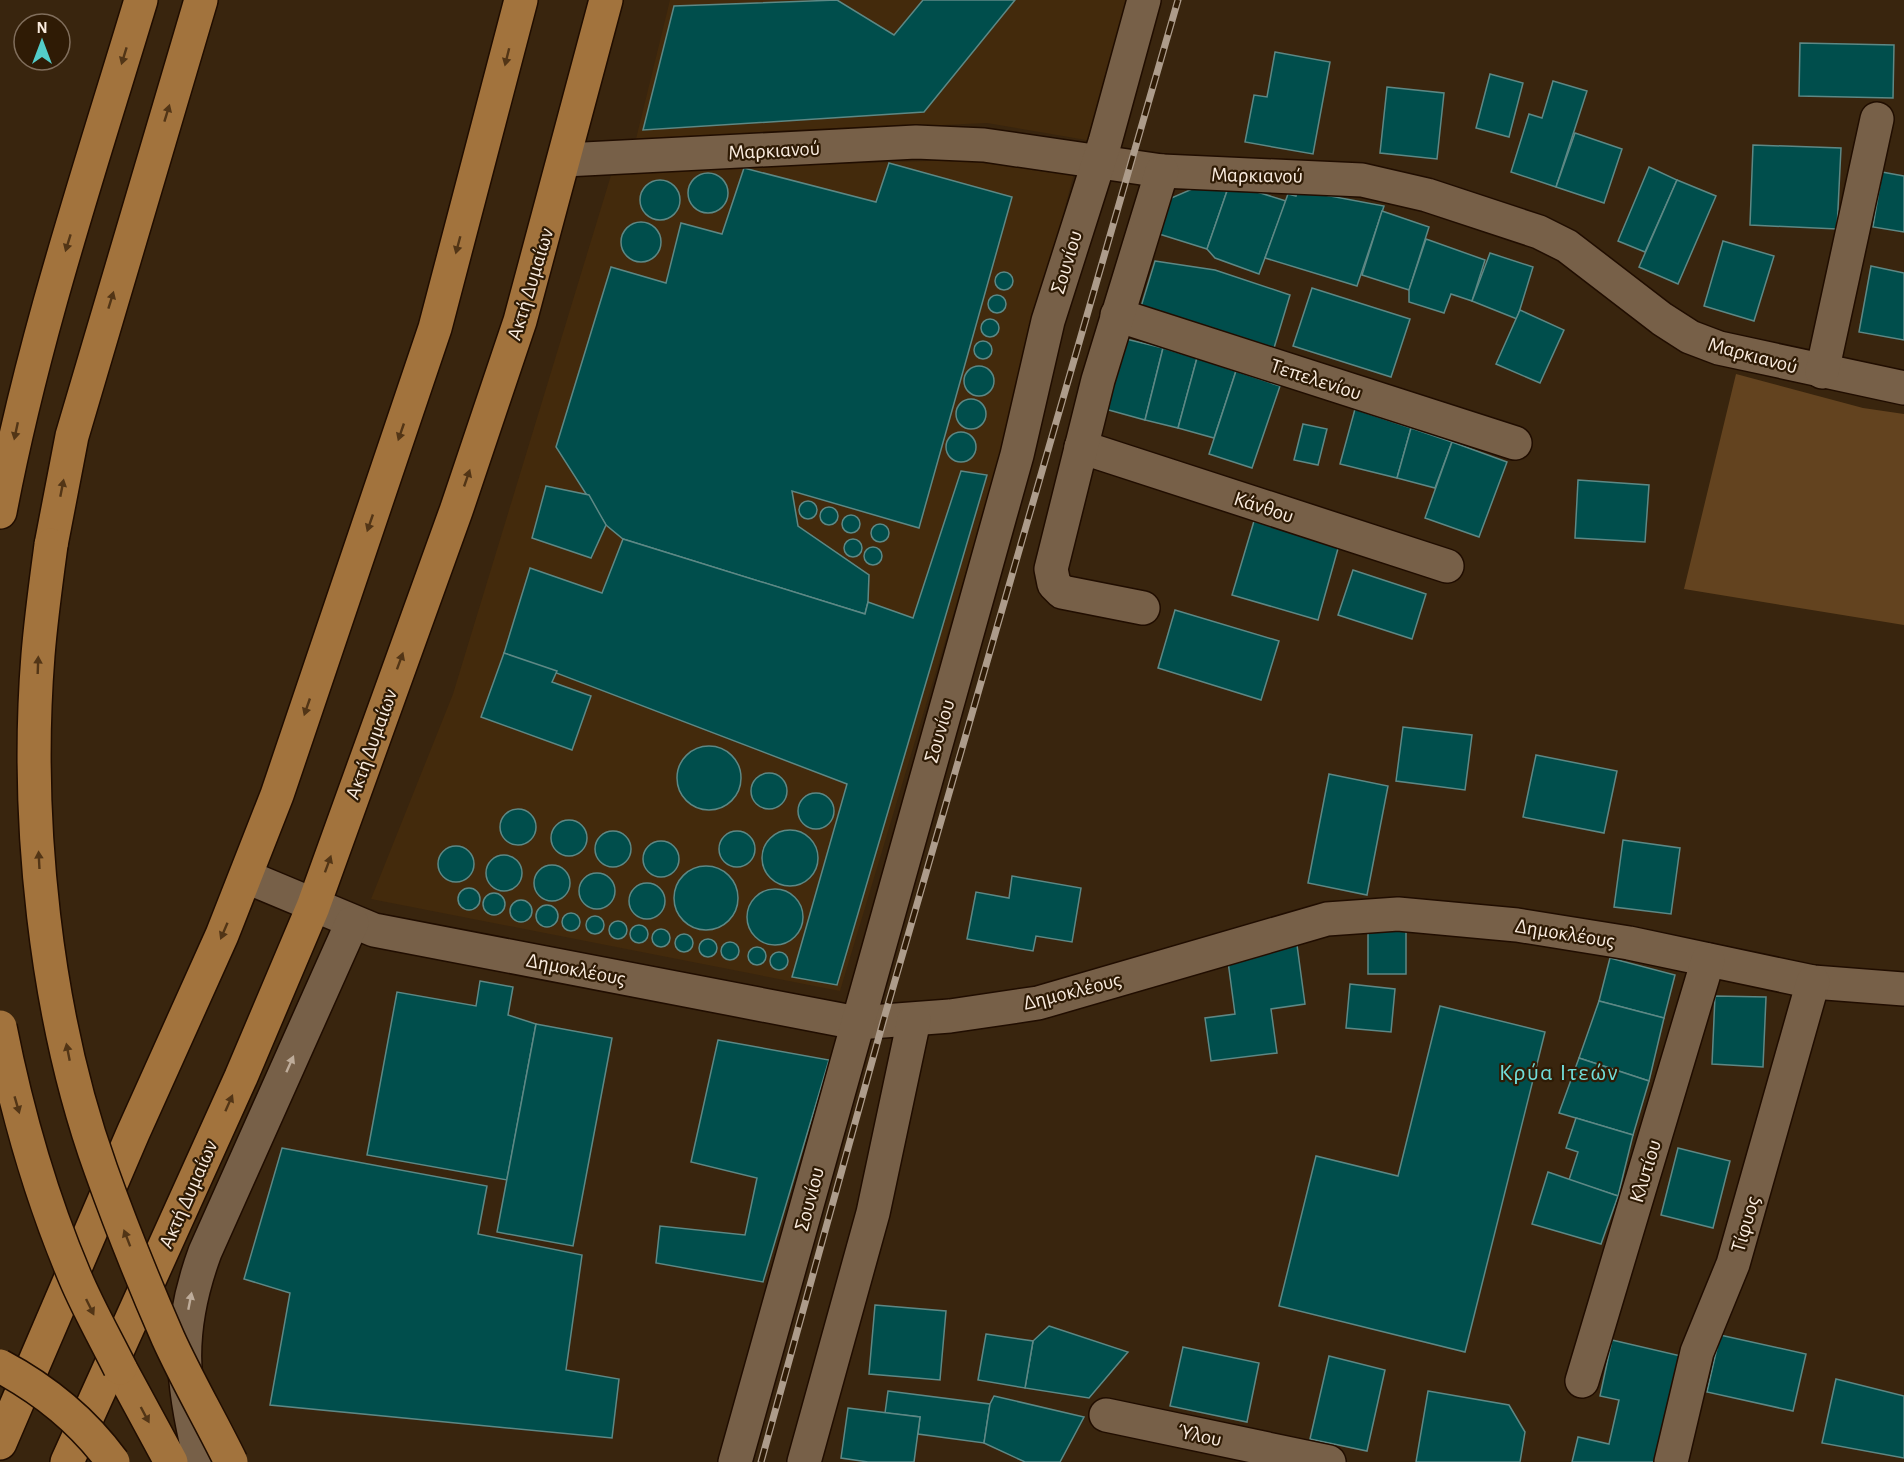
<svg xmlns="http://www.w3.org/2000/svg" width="1904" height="1462" font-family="'Alegreya Sans',sans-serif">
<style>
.built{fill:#432a0c}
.green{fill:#63431f}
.building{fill:#004e4c;stroke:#5d8885;stroke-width:1.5}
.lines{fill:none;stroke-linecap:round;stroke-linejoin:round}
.minor-casing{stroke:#200d00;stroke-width:36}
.major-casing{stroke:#200d00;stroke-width:36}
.minor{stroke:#776048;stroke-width:33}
.major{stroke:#a2733d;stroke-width:33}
.rail-casing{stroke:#ad9c8b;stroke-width:7}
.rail{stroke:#2f1b05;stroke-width:4.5;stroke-dasharray:14;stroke-linecap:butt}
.major-bridge-casing{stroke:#200d00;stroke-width:36;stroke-linecap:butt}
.major-bridge{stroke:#a2733d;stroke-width:33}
.oneway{fill:#523516}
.oneway2{fill:#beac9a}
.labels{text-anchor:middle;stroke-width:4.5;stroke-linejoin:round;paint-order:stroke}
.street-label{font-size:21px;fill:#f9ebde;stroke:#2f1b05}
.quarter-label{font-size:24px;letter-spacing:1.5px;fill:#72ddd9;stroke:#2f1b05}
</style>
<rect width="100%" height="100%" fill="#39250e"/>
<g class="built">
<polygon points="670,0 1132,0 1092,141 987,123 636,139"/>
<polygon points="955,160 1074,173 995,475 840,991 371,899 453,694 612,172"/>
</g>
<polygon class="green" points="1736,374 1863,408 1904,414 1904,625 1684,589"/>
<g class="building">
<polygon points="837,0 894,35 923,0 1015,0 924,112 643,130 674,6"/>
<polygon points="1800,43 1894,45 1893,98 1799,96"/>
<polygon points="1275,52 1330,62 1313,154 1245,142 1254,95 1267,97"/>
<polygon points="1490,74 1523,83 1509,137 1476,128"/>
<polygon points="1553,81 1587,91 1556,187 1511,172 1529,114 1542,118"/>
<polygon points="1387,87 1444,93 1437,159 1380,153"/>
<polygon points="1575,133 1622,149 1604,203 1556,187"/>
<polygon points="1753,145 1841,148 1837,229 1750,225"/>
<polygon points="889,163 1012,197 919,528 792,491 798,526 869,575 868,602 865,614 623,539 606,525 556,447 611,267 666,283 681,223 722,234 744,168 876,202"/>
<polygon points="1649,167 1677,180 1645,252 1618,241"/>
<polygon points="1882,172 1904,176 1904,232 1873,227"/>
<circle cx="708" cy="193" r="20"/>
<circle cx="660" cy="200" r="20"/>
<polygon points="1677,180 1716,196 1678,284 1639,267"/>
<polygon points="1199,186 1227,191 1207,249 1159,234 1169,199"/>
<polygon points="1251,190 1286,201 1259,274 1215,258 1207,249 1227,191"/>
<polygon points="1298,190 1384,206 1357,286 1265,258 1288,194 1296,196"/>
<polygon points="1382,211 1429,227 1409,290 1362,275"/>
<circle cx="641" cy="242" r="20"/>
<polygon points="1426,239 1485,260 1472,301 1451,294 1444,313 1409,302 1409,290"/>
<polygon points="1723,241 1774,256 1754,321 1704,306"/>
<polygon points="1490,253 1533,267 1517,319 1472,301"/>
<polygon points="1155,261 1215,270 1290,295 1274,348 1140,310"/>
<polygon points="1871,266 1904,273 1904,340 1859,332"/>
<circle cx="1004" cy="281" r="9"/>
<polygon points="1312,288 1410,319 1391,377 1293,346"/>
<circle cx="997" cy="304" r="9"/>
<polygon points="1520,310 1564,330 1540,383 1496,364"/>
<circle cx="990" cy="328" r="9"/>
<polygon points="1126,339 1163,348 1145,420 1105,409"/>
<circle cx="983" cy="350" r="9"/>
<polygon points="1163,348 1197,358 1178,428 1145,420"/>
<polygon points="1197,358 1236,371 1214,438 1178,428"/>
<circle cx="979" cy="381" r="15"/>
<polygon points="1236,371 1280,386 1252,468 1209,454"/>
<circle cx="971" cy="414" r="15"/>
<polygon points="1355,409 1411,428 1397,478 1340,464"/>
<polygon points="1303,424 1327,429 1318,465 1294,460"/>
<polygon points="1411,428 1452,442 1435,488 1397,478"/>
<circle cx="961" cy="447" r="15"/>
<polygon points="1452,442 1507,462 1479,537 1425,518"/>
<polygon points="961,471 987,475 837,985 792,977 847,784 504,653 530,568 602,593 623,539 865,614 868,602 913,618"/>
<polygon points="1578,480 1649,485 1645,542 1575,538"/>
<polygon points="546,486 589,495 606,525 591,558 532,538"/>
<circle cx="808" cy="510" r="9"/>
<circle cx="829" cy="516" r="9"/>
<circle cx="851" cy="524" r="9"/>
<polygon points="1254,521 1339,545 1318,620 1232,595"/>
<circle cx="880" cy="533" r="9"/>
<circle cx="853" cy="548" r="9"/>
<circle cx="873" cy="556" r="9"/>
<polygon points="1353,570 1426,594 1412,639 1338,615"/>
<polygon points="1175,610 1279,641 1261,700 1158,668"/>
<polygon points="504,653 557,671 552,682 591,696 572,750 481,717"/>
<polygon points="1403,727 1472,735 1465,790 1396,781"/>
<circle cx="709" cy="778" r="32"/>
<polygon points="1536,755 1617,771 1604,833 1523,817"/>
<circle cx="769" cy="791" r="18"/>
<polygon points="1329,774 1388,786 1367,895 1308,883"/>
<circle cx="816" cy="811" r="18"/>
<circle cx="518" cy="827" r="18"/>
<circle cx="569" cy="838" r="18"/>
<circle cx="790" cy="858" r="28"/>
<circle cx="613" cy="849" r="18"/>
<circle cx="737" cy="849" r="18"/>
<polygon points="1623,840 1680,848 1671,914 1614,907"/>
<circle cx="661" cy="859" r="18"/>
<circle cx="456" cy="864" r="18"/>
<circle cx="504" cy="873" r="18"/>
<circle cx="552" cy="883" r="18"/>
<circle cx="706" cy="898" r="32"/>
<circle cx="597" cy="891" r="18"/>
<polygon points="1012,876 1081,888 1072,942 1036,936 1033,951 967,939 976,892 1009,898"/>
<circle cx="647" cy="901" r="18"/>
<circle cx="469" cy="899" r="11"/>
<circle cx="775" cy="917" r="28"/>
<circle cx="494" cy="904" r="11"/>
<circle cx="521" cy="911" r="11"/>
<circle cx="547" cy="916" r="11"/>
<circle cx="571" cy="922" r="9"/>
<circle cx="595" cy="925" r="9"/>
<circle cx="618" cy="930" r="9"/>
<circle cx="639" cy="934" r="9"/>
<circle cx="661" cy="938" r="9"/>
<rect x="1368" y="930" width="38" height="44"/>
<circle cx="684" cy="943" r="9"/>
<circle cx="708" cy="948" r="9"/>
<circle cx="730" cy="951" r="9"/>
<polygon points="1297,945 1305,1004 1271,1009 1277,1053 1211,1061 1205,1018 1235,1014 1227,954"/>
<circle cx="757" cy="956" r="9"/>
<circle cx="779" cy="961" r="9"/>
<polygon points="1610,958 1675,975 1664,1018 1599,1001"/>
<polygon points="480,981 513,987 508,1015 536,1024 507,1180 367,1155 397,992 476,1006"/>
<polygon points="1350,984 1395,989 1391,1032 1346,1028"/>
<polygon points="1715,996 1766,997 1763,1067 1712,1064"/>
<polygon points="1599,1001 1664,1018 1649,1081 1579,1058"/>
<polygon points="1440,1006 1545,1032 1465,1352 1279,1306 1316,1156 1398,1176"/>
<polygon points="536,1024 612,1038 573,1246 497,1232"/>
<polygon points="718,1040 829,1060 763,1282 656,1263 660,1226 745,1235 757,1178 691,1162"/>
<polygon points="1579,1058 1649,1081 1633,1135 1559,1113"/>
<polygon points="1576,1118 1633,1135 1618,1196 1569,1180 1578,1152 1566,1148"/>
<polygon points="282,1148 487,1186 478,1234 582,1255 566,1370 619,1379 612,1438 270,1405 290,1293 244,1279"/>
<polygon points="1678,1148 1730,1161 1713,1228 1661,1215"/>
<polygon points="1548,1172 1618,1196 1601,1244 1532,1224"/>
<polygon points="875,1305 946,1311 940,1380 869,1374"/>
<polygon points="1049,1326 1128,1352 1089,1398 1025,1388 1033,1341"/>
<polygon points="986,1334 1033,1341 1025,1388 978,1380"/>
<polygon points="1720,1335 1806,1354 1793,1411 1707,1392"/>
<polygon points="1612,1340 1681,1356 1657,1462 1572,1462 1578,1437 1609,1444 1619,1400 1600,1396"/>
<polygon points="1183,1347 1259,1363 1247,1422 1170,1406"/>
<polygon points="1329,1356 1385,1370 1367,1451 1310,1439"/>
<polygon points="1836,1379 1904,1396 1904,1458 1822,1443"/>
<polygon points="888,1391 990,1404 984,1443 918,1434 920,1417 885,1413"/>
<polygon points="1428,1391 1509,1405 1525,1432 1520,1462 1416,1462"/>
<polygon points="994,1396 1084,1417 1060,1462 1025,1462 984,1443 990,1404"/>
<polygon points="848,1408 920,1417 914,1462 868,1462 841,1458"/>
</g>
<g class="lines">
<g class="minor-casing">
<g id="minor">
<polyline points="565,160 916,142 984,145 1162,171 1362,180 1427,195 1539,232 1567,246 1662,319 1690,337 1719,348 1904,388"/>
<polyline points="1117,315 1515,443"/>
<polyline points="1822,372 1877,119"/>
<polyline points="1081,447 1447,566"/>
<polyline points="1143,608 1062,592 1054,584 1051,569 1098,380 1162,171"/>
<polyline points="247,877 374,930 857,1023 950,1016 1038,1003 1327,919 1398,914 1517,925 1629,943 1813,982 1904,989"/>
<polyline points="1582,1381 1708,960"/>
<polyline points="1106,1415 1329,1462"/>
<path d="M201 1462C181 1382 176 1331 205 1252L352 923"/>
<polyline points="735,1462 1017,455 1048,321 1105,142 1144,0"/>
<polyline points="804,1462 873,1213 914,1020"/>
<polyline points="1671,1462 1697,1352 1733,1264 1813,982"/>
</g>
</g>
<g class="major-casing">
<g id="major">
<path d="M0 512C33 338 90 169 141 0"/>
<polyline points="51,545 72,436 201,0"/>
<polyline points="120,1368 171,1462"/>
<polyline points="0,1443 133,1133 222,935 277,795 435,328 521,0"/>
<polyline points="67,1462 241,1077 313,907 456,511 520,321 606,0"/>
</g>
</g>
<use href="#minor" class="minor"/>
<use href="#major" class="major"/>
<g class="rail-casing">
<polyline id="rail" points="761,1462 883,1022 1178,0"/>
</g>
<use href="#rail" class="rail"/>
<g class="major-bridge-casing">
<g id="major-bridge">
<path d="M51 545C46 582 41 618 38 655 25 819 45 1015 101 1170 121 1226 144 1283 168 1338 187 1380 211 1421 231 1462"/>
<path d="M0 1027C17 1113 41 1197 75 1277 88 1308 105 1338 120 1368"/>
<path d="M0 1366C45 1390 83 1421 113 1462"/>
</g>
</g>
<use href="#major-bridge" class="major-bridge"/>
</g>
<defs><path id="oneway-solid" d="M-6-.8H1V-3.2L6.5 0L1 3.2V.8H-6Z" transform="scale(1.5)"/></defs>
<g class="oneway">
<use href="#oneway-solid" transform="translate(124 56) rotate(107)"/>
<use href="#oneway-solid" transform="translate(507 57) rotate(104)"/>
<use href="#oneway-solid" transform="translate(167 113) rotate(-73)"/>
<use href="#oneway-solid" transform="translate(68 243) rotate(107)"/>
<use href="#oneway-solid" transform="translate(458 245) rotate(105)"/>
<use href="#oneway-solid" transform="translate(111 300) rotate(-73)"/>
<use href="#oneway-solid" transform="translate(16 431) rotate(102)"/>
<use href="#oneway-solid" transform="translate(401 432) rotate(109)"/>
<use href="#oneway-solid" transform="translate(467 478) rotate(-71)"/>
<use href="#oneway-solid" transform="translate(62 488) rotate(-79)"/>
<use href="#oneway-solid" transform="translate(370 523) rotate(109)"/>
<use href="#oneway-solid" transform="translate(400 661) rotate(-70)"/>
<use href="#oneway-solid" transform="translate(38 665) rotate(-88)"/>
<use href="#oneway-solid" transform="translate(307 707) rotate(109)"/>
<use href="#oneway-solid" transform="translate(39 860) rotate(-93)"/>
<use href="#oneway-solid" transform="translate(328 864) rotate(-70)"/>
<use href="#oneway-solid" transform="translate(224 931) rotate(113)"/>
<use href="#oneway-solid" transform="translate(68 1052) rotate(-101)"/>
<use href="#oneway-solid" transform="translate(229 1103) rotate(-66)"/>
<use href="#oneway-solid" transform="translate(17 1105) rotate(74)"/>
<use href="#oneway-solid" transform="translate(127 1238) rotate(-111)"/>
<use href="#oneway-solid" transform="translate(90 1307) rotate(64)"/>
<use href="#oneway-solid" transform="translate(145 1415) rotate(62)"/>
</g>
<g class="oneway2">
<use href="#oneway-solid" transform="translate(290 1064) rotate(-66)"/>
<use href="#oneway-solid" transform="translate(190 1301) rotate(-79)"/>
</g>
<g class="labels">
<g class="street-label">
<text transform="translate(774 150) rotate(-3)" y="7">Μαρκιανού</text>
<text transform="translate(1257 175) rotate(1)" y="7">Μαρκιανού</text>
<text transform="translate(1066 262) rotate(-73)" y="7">Σουνίου</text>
<text transform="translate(530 284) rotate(-73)" y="7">Ακτή Δυμαίων</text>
<text transform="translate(1753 355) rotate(15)" y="7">Μαρκιανού</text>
<text transform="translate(1316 379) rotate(18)" y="7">Τεπελενίου</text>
<text transform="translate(1264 507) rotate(18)" y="7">Κάνθου</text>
<text transform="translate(939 731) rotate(-74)" y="7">Σουνίου</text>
<text transform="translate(371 744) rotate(-70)" y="7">Ακτή Δυμαίων</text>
<text transform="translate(1565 933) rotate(9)" y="7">Δημοκλέους</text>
<text transform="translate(576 969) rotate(11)" y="7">Δημοκλέους</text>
<text transform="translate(1072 991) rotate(-14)" y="7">Δημοκλέους</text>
<text transform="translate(1645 1171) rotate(-73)" y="7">Κλυτίου</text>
<text transform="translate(188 1194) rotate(-66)" y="7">Ακτή Δυμαίων</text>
<text transform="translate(809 1199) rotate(-75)" y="7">Σουνίου</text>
<text transform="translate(1745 1224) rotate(-74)" y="7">Τίφυος</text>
<text transform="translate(1200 1435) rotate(12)" y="7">Ύλου</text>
</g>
<g class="quarter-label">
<text x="1559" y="1080">Κρύα Ιτεών</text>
</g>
</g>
<g transform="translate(42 42)"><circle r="28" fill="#2f1b05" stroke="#806e5c" stroke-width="1.5"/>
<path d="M0-4.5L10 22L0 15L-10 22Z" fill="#53cdc9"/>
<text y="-9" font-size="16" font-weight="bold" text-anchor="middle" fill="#f9ebde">N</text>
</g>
</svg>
